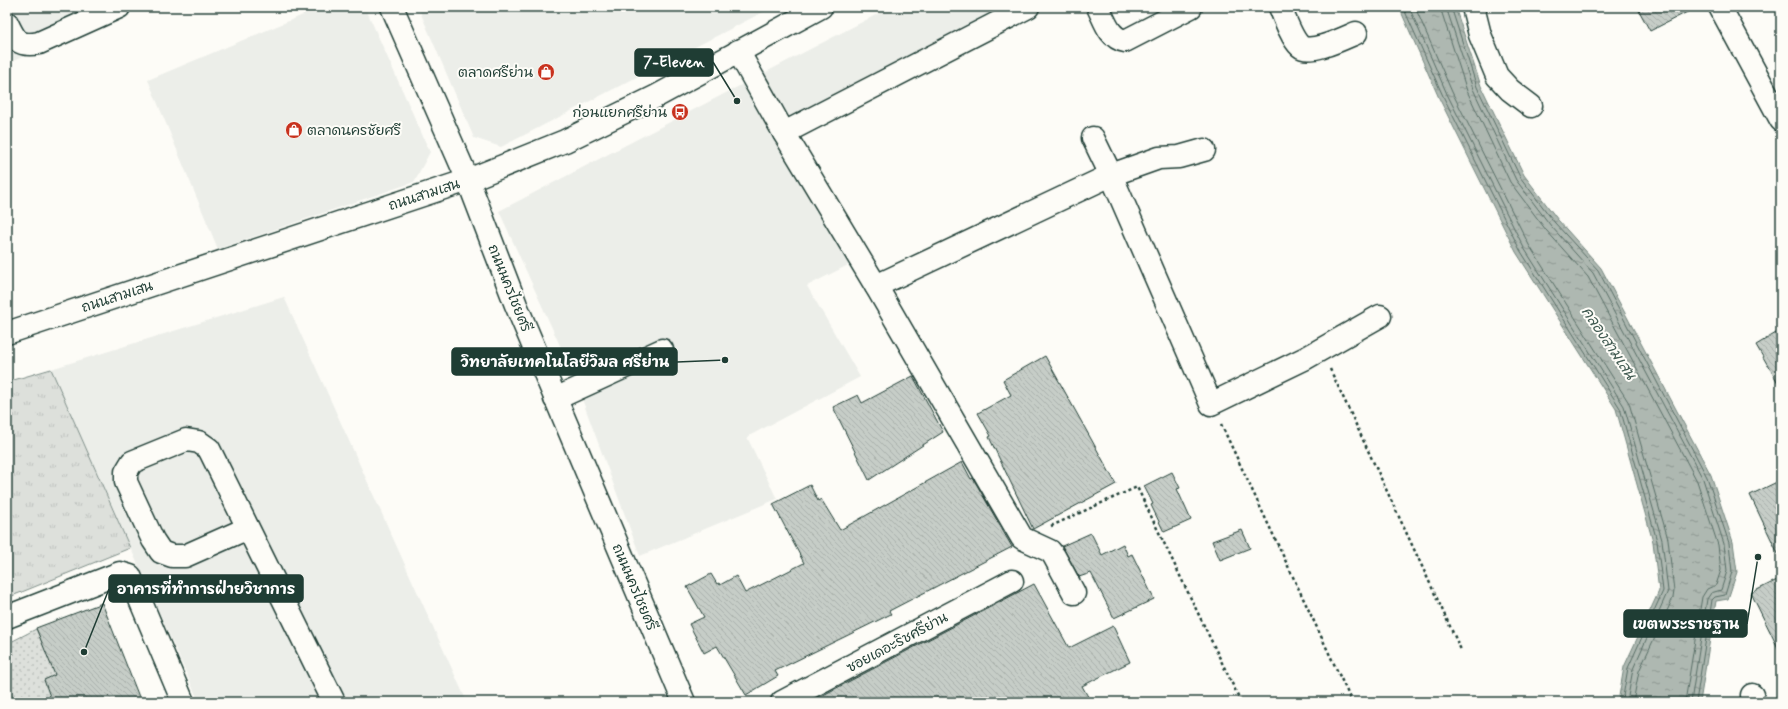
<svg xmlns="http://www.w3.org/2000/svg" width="1788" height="709" font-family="Mynerve,'Playpen Sans Thai',sans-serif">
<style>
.built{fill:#eceee9}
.grass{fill:url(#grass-tufts);stroke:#7e8e88}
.park{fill:url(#park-dots);stroke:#7e8e88}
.water{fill:url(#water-ripples);stroke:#75877f}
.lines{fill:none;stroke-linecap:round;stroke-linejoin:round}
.shore{stroke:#586e66;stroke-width:1}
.building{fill:url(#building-back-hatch);stroke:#1f3d34}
.minor-casing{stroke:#1f3d34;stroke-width:25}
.major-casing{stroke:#1f3d34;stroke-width:25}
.path{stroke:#1f3d34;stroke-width:2.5;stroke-dasharray:3 3;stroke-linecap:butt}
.minor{stroke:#fdfcf7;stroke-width:22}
.major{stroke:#fdfcf7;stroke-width:22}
.labels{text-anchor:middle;stroke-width:4;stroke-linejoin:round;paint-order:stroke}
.poi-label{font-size:14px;fill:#1f3d34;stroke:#fdfcf7;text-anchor:end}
.street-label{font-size:14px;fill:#1f3d34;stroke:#fdfcf7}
.water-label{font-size:15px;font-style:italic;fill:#435c53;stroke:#fdfcf7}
.leader{fill:none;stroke:#1f3d34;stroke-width:1.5}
.callout-dot{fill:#1f3d34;stroke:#fdfcf7;stroke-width:1.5}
.callout{fill:#1f3d34;stroke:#1f3d34;stroke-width:1.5}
.callout-label{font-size:15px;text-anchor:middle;font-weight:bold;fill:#fff}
</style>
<defs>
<pattern id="grass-tufts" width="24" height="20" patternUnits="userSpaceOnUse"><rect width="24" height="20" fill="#dde0db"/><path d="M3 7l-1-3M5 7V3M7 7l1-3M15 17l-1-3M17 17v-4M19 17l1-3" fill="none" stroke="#bdc1bd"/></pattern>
<pattern id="park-dots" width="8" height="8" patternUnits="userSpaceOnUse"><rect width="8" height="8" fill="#dde0db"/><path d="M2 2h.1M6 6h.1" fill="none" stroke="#bdc1bd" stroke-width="1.8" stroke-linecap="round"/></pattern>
<pattern id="water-ripples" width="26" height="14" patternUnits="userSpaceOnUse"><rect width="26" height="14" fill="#aeb8b1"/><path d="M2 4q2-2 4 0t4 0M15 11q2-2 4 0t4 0" fill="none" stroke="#8d9791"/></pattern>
<pattern id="building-back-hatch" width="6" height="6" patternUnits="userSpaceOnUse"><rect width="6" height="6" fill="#c6cdc7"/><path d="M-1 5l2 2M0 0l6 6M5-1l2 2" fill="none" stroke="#aab1ac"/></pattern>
</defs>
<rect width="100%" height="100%" fill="#fdfcf7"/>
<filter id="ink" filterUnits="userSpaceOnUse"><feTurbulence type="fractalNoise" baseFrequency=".025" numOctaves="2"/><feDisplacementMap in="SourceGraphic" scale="8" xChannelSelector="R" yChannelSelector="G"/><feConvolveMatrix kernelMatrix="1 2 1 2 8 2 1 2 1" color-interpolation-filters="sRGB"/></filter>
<g filter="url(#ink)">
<g class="built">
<polygon points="7,7 136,7 13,61 7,46"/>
<polygon points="300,7 365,7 430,152 414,182 218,249 148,80 303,15"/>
<polygon points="418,7 773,7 501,147 474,138"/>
<polygon points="891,7 1030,7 780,140 854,262 807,286 860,377 747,437 777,499 640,556 572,372 499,211"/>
<polygon points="284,297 467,702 199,702 51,369"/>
</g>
<polygon class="grass" points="51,369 130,548 7,598 7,382"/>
<polygon class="park" points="36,629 70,702 7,702 7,644"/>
<polygon class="water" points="1399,7 1455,7 1481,86 1524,175 1558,220 1601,268 1711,475 1733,542 1737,572 1728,599 1716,601 1700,702 1618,702 1624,667 1659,591 1653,542 1616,409 1516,252 1439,98"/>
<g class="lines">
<g class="shore">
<polyline points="1403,7 1443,96 1520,250 1620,408 1657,541 1663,591 1628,668 1622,702"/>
<polyline points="1409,7 1447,94 1524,248 1624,406 1662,540 1668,591 1633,669 1627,702"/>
<polyline points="1415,7 1452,92 1529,245 1629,403 1668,539 1674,591 1673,598 1639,671 1633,702"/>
<polyline points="1440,7 1467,91 1510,182 1546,230 1588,277 1697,481 1718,545 1721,570 1716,585 1707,589 1702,597 1685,702"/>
<polyline points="1446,7 1473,89 1516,180 1551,226 1593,273 1703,479 1724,544 1727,571 1721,590 1711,593 1707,599 1691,702"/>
<polyline points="1451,7 1477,87 1520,177 1555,223 1598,270 1707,477 1729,543 1732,572 1725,595 1715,597 1712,600 1696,702"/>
</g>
</g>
<g class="building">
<polygon points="1637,7 1697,7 1650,31"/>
<polygon points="1781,330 1781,388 1756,345"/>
<polygon points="1045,356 1116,484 1033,529 989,437 991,436 978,413 1011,395 1003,380"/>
<polygon points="913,376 943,432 869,480 833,407 858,395 862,403"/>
<polygon points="962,462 971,479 973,478 1012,547 889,611 891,614 775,671 778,676 746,695 717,646 704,653 689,624 704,617 687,587 711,574 717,584 719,583 720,585 736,576 745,593 804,563 773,504 810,485 818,501 821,499 840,530"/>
<polygon points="1172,472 1180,488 1177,489 1191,520 1164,532 1151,505 1153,504 1144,486"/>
<polygon points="1781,480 1781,560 1750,495"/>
<polygon points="1242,530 1250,548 1220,560 1212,541"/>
<polygon points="1091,533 1102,555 1123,544 1128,556 1132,554 1154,599 1114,618 1091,573 1079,577 1062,546"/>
<polygon points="1781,578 1781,654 1751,593"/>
<polygon points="1034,584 1069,648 1113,626 1130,662 1082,686 1091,702 810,702"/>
<polygon points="102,603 141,702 52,702 44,680 55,675 36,628"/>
</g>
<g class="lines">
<g class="minor-casing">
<g id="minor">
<path d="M1098 7C1105 21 1109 38 1125 41L1191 7"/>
<path d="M1280 7C1284 17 1292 39 1300 46 1310 55 1344 38 1356 33"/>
<polyline points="1473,7 1480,35 1497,76 1510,90 1531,106"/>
<polyline points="1720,7 1781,120"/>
<path d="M7 23C15 40 18 47 39 43L119 7"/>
<polyline points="738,51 784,133 876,286 1022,538 1050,551 1054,556 1074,593"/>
<polyline points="784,133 1028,7"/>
<polyline points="1093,138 1111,175 1211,404 1306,358 1380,316"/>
<polyline points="468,180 516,305 684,702"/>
<polyline points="876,286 1111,175 1159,158 1179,157 1204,150"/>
<polyline points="555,399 662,350"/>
<polyline points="248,528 185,556 172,556 161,552 153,540 126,482 126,472 132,462 186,440 199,442 209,449 334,702"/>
<polyline points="7,617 120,573 130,576 183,702"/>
<polyline points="1752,695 1754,702"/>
<polyline points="782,702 1012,581"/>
</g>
</g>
<g class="major-casing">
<g id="major">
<polyline points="392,7 468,180"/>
<polyline points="7,333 468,180 565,141 655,97 821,7"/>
</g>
</g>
<g class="path">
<polyline points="1330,369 1461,650"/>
<polyline points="1221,424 1352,702"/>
<polyline points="1051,526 1137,487 1241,702"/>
</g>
<use href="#minor" class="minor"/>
<use href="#major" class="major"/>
</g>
</g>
<defs>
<g id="shop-disc" transform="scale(0.9)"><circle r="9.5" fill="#c8321e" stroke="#fdfcf7"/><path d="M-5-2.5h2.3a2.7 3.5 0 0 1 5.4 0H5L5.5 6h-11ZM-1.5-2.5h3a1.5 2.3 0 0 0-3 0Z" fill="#fff"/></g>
<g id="bus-disc" transform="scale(0.9)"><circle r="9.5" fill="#c8321e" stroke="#fdfcf7"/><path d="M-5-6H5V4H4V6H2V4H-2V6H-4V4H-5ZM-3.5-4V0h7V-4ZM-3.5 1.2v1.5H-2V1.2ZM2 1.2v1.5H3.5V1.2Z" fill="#fff"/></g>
</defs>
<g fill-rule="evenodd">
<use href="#shop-disc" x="546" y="72"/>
<use href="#bus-disc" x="680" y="112"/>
<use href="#shop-disc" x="294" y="130"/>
</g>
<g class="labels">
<g class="poi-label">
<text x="533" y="77">ตลาดศรีย่าน</text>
<text x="667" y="117">ก่อนแยกศรีย่าน</text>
<text x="307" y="135" text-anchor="start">ตลาดนครชัยศรี</text>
</g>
<g class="street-label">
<text transform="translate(424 194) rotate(-18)" y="5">ถนนสามเสน</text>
<text transform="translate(510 288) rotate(68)" y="5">ถนนนครไชยศรี</text>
<text transform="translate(117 296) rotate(-18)" y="5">ถนนสามเสน</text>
<text transform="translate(635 587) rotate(67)" y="5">ถนนนครไชยศรี</text>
<text transform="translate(897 642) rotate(-28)" y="5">ซอยเดอะริชศรีย่าน</text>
</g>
<g class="water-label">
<text transform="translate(1609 343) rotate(56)" y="5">คลองสามเสน</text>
</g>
</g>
<path class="leader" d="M737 101L713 62M725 360L677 362M84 652L109 589M1758 557L1747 624"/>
<g class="callout-dot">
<circle cx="737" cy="101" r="4"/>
<circle cx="725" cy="360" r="4"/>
<circle cx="84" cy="652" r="4"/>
<circle cx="1758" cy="557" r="4"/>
</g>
<g class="callout">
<rect x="635" y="49" width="78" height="27" rx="4"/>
<rect x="452" y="348" width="225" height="27" rx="4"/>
<rect x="109" y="575" width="194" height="27" rx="4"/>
<rect x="1624" y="610" width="123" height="27" rx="4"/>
</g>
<g class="callout-label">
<text x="674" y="67">7-Eleven</text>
<text x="565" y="367">วิทยาลัยเทคโนโลยีวิมล ศรีย่าน</text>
<text x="206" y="594">อาคารที่ทำการฝ่ายวิชาการ</text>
<text x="1686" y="629">เขตพระราชฐาน</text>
</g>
<rect width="1788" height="709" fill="none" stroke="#fdfcf7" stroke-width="24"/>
<rect x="12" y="12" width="1764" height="685" fill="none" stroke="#1f3d34" stroke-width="1.5" filter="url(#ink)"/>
</svg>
